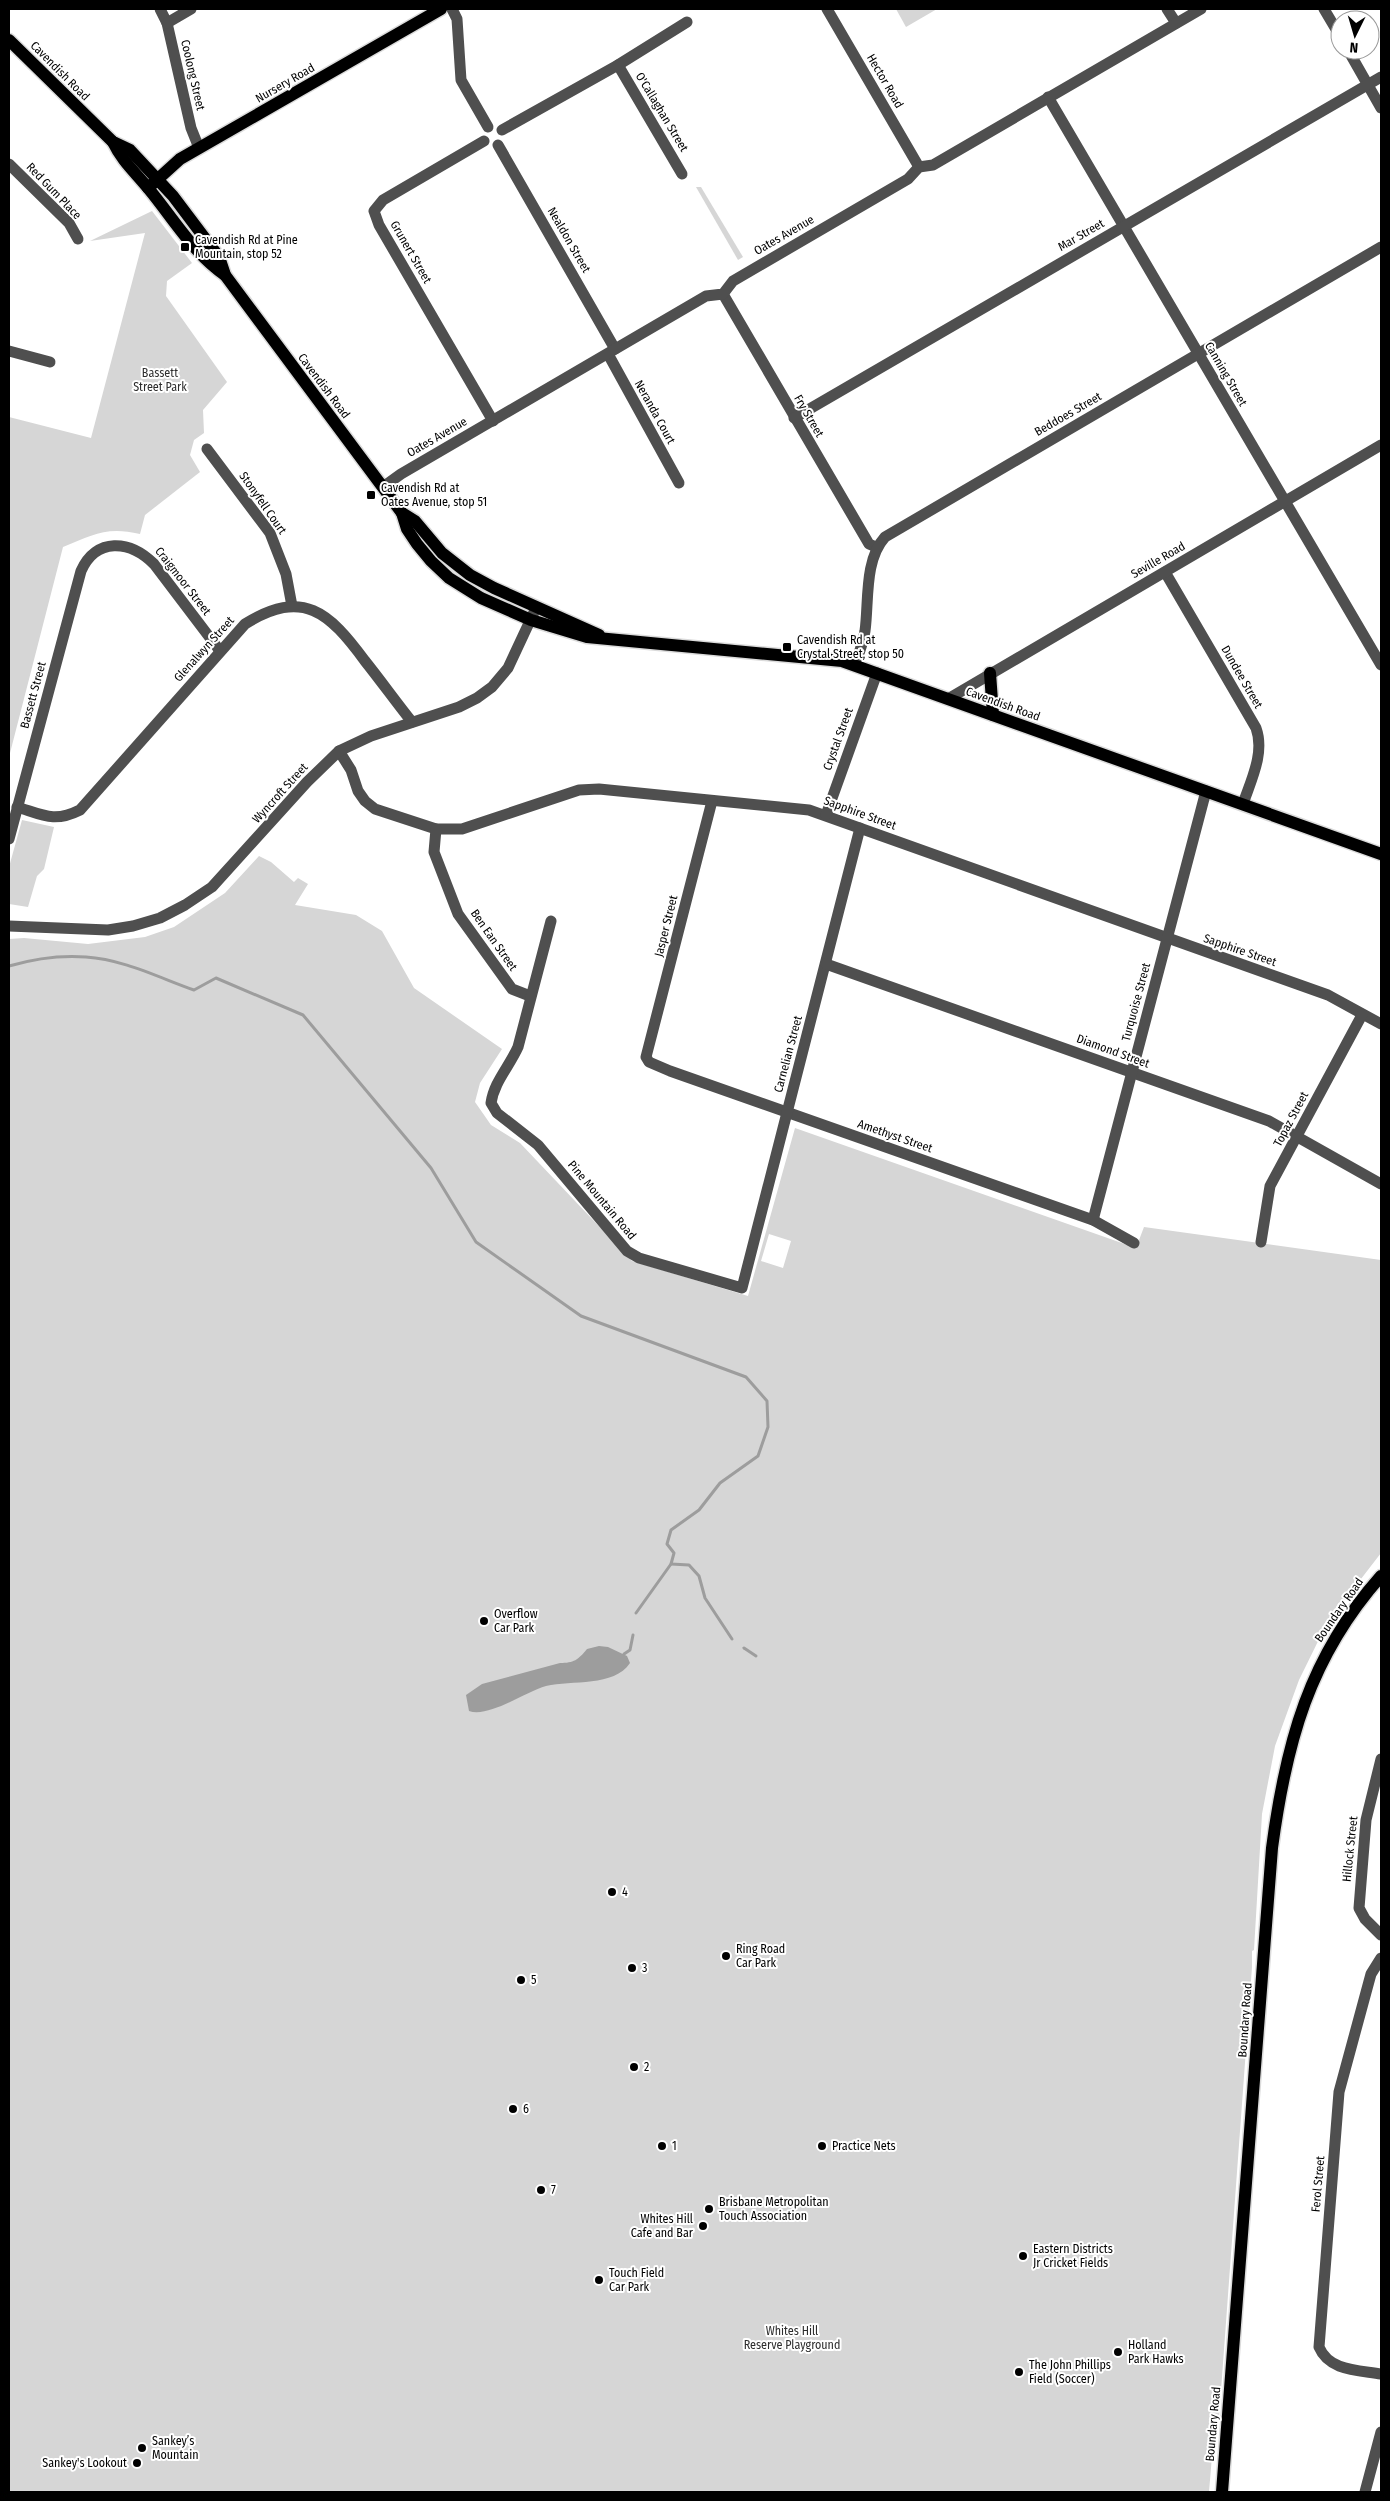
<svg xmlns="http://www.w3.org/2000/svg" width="1390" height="2501" font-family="'Fira Sans Condensed',sans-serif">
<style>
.green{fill:#d6d6d6;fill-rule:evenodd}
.water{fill:#9d9d9d}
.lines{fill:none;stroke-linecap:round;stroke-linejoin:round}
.stream{stroke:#9d9d9d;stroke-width:3}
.major-casing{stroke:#dbdbdb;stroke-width:15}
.minor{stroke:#4f4f4f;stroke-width:11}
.major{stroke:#000;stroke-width:12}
.poi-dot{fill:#000;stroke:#fff;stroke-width:2}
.labels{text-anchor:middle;stroke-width:4;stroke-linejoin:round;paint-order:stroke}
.street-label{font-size:12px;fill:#000;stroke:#fff}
.poi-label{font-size:12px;fill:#000;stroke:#fff;text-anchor:start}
.park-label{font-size:12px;fill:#2d2d2d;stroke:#fff}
</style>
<rect width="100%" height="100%" fill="#fff"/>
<g class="green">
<polygon points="896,9 937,9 906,27"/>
<polygon points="696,187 701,187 743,257 738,260"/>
<path d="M152 211 192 263 167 281 166 296 227 382 203 410 204 433 194 440 190 455 200 472 145 515 140 534C106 526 93 535 63 547L9 757V417L91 438 145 233 90 241Z"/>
<polygon points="22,820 54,827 44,869 37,876 28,907 9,904 9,867"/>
<path d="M259 856 271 862 294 882 298 878 308 884 295 905 356 915 382 931 414 988 502 1049 480 1083 475 1102 491 1125 520 1143 632 1261 748 1296 795 1128 1136 1248 1144 1227 1381 1260V1553L1327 1623 1299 1680 1275 1746 1262 1814 1254 1950 1252 1951V1967L1219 2418 1215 2420 1209 2492H9V939L24 938 88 944 145 937 174 927 225 893ZM769 1234 791 1241 783 1268 761 1261Z"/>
</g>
<path class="water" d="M599 1646 608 1647 627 1656 630 1663C614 1687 572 1680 546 1686 525 1692 489 1718 469 1711L466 1695 482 1684 560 1663C574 1663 578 1660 587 1649Z"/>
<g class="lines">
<g class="stream">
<path d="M9 966C33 959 60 955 86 957 122 959 160 978 194 990L216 978 303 1015 431 1168 476 1242 581 1316 746 1377 767 1401 768 1427 758 1456 720 1483 699 1510 671 1530 667 1544 674 1553 671 1564 636 1613"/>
<polyline points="671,1564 689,1565 699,1576 705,1598 732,1639"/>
<polyline points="744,1648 756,1656"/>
<polyline points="624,1654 630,1650 633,1635"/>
</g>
<g class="major-casing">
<g id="major">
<polyline points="9,40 113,142 130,150 173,196 219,257 225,275 402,513 415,521 442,553 470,575 494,588 599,635"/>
<path d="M113 142C122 161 135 172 148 188 173 218 193 253 225 275"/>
<polyline points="148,188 180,159 441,9"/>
<polyline points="402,513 407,529 417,544 431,561 449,578 481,598 531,620 587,637 842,661 1381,854"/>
<polyline points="990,673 993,715"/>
<path d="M1222 2492 1272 1848C1286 1743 1309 1657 1381 1576"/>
</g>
</g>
<g class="minor">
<polyline points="160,9 167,23 191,128 199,148"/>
<polyline points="452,9 457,19 461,80 488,127"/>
<polyline points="827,9 919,167"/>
<polyline points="1167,9 1176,23"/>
<polyline points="1324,9 1340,36"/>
<polyline points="167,23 191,9"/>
<polyline points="1348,50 1381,108"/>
<polyline points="618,65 682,174"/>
<polyline points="1048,97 1381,665"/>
<polyline points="502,130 618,65 687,22"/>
<polyline points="484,141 383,200 374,211 379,225 493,421"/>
<polyline points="498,145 615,349"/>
<polyline points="9,164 69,223 78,239"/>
<polyline points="723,294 869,544 876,547"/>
<polyline points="9,351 50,362"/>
<polyline points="608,354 679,483"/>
<polyline points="794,418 1381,77"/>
<polyline points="207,449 270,533 286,574 292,606"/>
<polyline points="383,487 401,474 706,296 723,294 733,281 908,179 919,167 933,165 1201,9"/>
<path d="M1165 572 1256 728C1265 753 1251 780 1243 804"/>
<path d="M855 665C859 654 863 643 865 631 869 602 864 560 885 537L1381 247"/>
<polyline points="948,699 1381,445"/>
<polyline points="339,751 351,770 358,791 365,801 375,809 436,829 462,829 579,790 599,789 809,810 1328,995 1381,1024"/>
<polyline points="712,801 646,1057 649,1062 670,1071 1093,1220 1134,1243"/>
<path d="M17 807C43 815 54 823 80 810L245 624C303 588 329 612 365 661 381 681 396 702 412 722"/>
<polyline points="826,815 877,673"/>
<polyline points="436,829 434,852 458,914 512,989 530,996"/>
<path d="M9 839 81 571C96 537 130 540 154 564L220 651"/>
<path d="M551 921 518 1047C509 1067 494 1082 491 1103L497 1113 538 1145 627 1251 639 1258 742 1288 860 828"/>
<polyline points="9,926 108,930 133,926 160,918 185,905 212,887 307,782 339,751 371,736 459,707 477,698 492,687 508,668 536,608"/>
<polyline points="826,964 1269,1121 1381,1184"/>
<polyline points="1093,1220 1206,791"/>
<polyline points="1261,1242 1270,1186 1362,1015"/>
<polyline points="1381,1759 1366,1820 1359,1908 1365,1919 1381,1935"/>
<path d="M1381 1958 1371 1974 1339 2092 1319 2347C1329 2371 1358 2370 1381 2374"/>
<polyline points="1365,2492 1381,2432"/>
</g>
<use href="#major" class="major"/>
</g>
<g class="poi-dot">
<rect x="180" y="242" width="10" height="10" rx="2.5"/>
<rect x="366" y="490" width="10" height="10" rx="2.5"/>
<rect x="782" y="642" width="10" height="10" rx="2.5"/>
<circle cx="484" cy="1621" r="5"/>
<circle cx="612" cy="1892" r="5"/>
<circle cx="726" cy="1956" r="5"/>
<circle cx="632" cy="1968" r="5"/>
<circle cx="521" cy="1980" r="5"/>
<circle cx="634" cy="2067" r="5"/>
<circle cx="513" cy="2109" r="5"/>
<circle cx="662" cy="2146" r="5"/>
<circle cx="822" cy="2146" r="5"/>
<circle cx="541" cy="2190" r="5"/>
<circle cx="709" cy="2209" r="5"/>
<circle cx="703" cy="2226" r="5"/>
<circle cx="1023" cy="2256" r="5"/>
<circle cx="599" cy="2280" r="5"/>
<circle cx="1118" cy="2352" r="5"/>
<circle cx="1019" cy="2372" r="5"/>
<circle cx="142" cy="2448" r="5"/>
<circle cx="137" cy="2463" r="5"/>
</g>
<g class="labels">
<g class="street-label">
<text transform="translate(60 71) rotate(45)" y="4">Cavendish Road</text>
<text transform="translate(193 75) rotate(77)" y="4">Coolong Street</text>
<text transform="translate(885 81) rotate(60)" y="4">Hector Road</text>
<text transform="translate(285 83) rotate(-30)" y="4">Nursery Road</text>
<text transform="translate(662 112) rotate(59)" y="4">O'Callaghan Street</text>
<text transform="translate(54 191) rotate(46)" y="4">Red Gum Place</text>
<text transform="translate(784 235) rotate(-30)" y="4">Oates Avenue</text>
<text transform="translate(1081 235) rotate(-30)" y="4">Mar Street</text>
<text transform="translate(569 240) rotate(60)" y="4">Nealdon Street</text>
<text transform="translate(411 252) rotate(60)" y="4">Grunert Street</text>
<text transform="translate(1226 374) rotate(60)" y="4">Canning Street</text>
<text transform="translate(324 386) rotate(53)" y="4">Cavendish Road</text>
<text transform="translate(655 412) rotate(61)" y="4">Neranda Court</text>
<text transform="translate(1068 414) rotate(-30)" y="4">Beddoes Street</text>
<text transform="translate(809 416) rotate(60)" y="4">Fry Street</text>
<text transform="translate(437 437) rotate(-30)" y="4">Oates Avenue</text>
<text transform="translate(263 503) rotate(55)" y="4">Stonyfell Court</text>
<text transform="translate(1158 560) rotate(-30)" y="4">Seville Road</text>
<text transform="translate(183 581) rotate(52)" y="4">Craigmoor Street</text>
<text transform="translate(204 649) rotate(-48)" y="4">Glenalwyn Street</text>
<text transform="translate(1242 677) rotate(60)" y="4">Dundee Street</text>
<text transform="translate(33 695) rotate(-75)" y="4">Bassett Street</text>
<text transform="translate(1003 704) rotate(20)" y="4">Cavendish Road</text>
<text transform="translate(838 739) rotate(-70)" y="4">Crystal Street</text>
<text transform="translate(280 793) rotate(-48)" y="4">Wyncroft Street</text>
<text transform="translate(860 813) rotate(20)" y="4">Sapphire Street</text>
<text transform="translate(666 926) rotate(-76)" y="4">Jasper Street</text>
<text transform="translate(494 940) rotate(55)" y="4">Ben Ean Street</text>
<text transform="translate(1240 950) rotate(19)" y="4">Sapphire Street</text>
<text transform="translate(1136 1002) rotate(-75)" y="4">Turquoise Street</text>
<text transform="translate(1113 1051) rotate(20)" y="4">Diamond Street</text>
<text transform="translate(788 1054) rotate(-75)" y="4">Carnelian Street</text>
<text transform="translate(1291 1119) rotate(-62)" y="4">Topaz Street</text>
<text transform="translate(895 1136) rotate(19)" y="4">Amethyst Street</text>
<text transform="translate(602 1200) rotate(50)" y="4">Pine Mountain Road</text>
<text transform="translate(1339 1610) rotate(-55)" y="4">Boundary Road</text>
<text transform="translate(1350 1849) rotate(-84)" y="4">Hillock Street</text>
<text transform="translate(1245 2020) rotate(-86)" y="4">Boundary Road</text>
<text transform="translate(1318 2184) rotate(-85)" y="4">Ferol Street</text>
<text transform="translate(1213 2424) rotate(-85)" y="4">Boundary Road</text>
</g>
<g class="poi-label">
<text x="195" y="244">Cavendish Rd at Pine<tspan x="195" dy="14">Mountain, stop 52</tspan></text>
<text x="381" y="492">Cavendish Rd at<tspan x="381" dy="14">Oates Avenue, stop 51</tspan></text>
<text x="797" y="644">Cavendish Rd at<tspan x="797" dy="14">Crystal Street, stop 50</tspan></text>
<text x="494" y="1618">Overflow<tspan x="494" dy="14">Car Park</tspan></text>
<text x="622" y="1896">4</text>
<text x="736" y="1953">Ring Road<tspan x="736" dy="14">Car Park</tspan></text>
<text x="642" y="1972">3</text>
<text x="531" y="1984">5</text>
<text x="644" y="2071">2</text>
<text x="523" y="2113">6</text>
<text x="672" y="2150">1</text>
<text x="832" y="2150">Practice Nets</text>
<text x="551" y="2194">7</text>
<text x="719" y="2206">Brisbane Metropolitan<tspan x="719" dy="14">Touch Association</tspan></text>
<text x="693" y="2223" text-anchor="end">Whites Hill<tspan x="693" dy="14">Cafe and Bar</tspan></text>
<text x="1033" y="2253">Eastern Districts<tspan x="1033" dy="14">Jr Cricket Fields</tspan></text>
<text x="609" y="2277">Touch Field<tspan x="609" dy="14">Car Park</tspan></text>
<text x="1128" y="2349">Holland<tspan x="1128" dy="14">Park Hawks</tspan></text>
<text x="1029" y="2369">The John Phillips<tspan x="1029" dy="14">Field (Soccer)</tspan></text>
<text x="152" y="2445">Sankey’s<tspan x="152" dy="14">Mountain</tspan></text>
<text x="127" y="2467" text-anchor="end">Sankey's Lookout</text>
</g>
<g class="park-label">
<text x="160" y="377">Bassett<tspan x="160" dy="14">Street Park</tspan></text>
<text x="792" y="2335">Whites Hill<tspan x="792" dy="14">Reserve Playground</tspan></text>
</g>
</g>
<rect width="1390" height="2501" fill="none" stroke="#000000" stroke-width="20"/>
<g transform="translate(1355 35) rotate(185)"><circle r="24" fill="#ffffff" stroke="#999999"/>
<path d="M0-4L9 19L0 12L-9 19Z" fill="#000000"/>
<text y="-8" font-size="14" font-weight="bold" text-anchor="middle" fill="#000000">N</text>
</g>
</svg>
